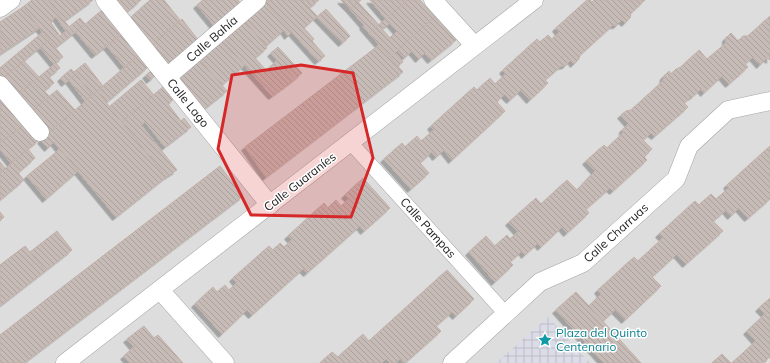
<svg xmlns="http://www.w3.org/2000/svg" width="770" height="363" font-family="Mulish,sans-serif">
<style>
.residential{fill:#dedddd}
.plaza{fill:url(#plaza-grid)}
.building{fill:url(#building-back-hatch);stroke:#c3b1a9;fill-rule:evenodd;filter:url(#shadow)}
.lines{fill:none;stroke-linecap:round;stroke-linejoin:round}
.pedestrian-casing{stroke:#a4a4a4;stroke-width:15}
.minor-casing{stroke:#a4a4a4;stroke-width:19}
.pedestrian{stroke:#fff;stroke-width:14}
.minor{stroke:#fff;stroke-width:18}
.marked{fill:#d62828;fill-opacity:0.2;stroke:#d62828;stroke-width:3;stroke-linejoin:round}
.labels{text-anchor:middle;stroke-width:3;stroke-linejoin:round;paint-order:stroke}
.street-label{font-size:12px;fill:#202020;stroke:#fff}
.culture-label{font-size:12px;fill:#0d838f;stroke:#fff;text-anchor:start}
</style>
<defs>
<pattern id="plaza-grid" width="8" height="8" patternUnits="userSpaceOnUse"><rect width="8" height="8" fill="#dbdce7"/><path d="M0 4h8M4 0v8" fill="none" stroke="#bcbcc6"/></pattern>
<pattern id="building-back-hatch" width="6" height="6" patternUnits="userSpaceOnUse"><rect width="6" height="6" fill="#c6bbb6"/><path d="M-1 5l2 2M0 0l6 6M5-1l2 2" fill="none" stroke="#aaa09c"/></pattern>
<filter id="shadow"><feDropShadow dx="-3.5" dy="3.5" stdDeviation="0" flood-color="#0004"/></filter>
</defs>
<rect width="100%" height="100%" fill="#f1ece7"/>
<rect class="residential" x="0" y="0" width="770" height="363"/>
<polygon class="plaza" points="548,317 590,363 496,363"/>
<g class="building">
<path d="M32 0H48L74 33 55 48 23 7ZM56 17 66 31 60 36 51 23 52 22 51 21Z"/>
<polygon points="48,0 93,0 64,21"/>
<polygon points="115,0 141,0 126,13"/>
<polygon points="150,0 164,0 180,20 152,45 130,18"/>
<polygon points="203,0 238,0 241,4 215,27 197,5"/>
<polygon points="267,0 302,0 317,16 304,28 314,39 312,41 325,56 318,61 265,2"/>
<polygon points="302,0 319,0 309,8"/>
<polygon points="341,0 361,0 350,9"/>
<polygon points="370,0 408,0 386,19"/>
<path d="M408 0H420L435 17 390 57 369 33ZM390 23 397 31 390 38 382 29Z"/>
<polygon points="587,0 590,0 592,2 594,0 645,0 631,13 630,18 625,23 622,20 617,25 613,25 580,55 579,59 574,64 571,60 566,65 561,66 545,80 548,83 530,100 521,90 510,100 504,94 497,102 505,111 452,160 444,150 436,157 432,152 420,163 429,173 411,189 384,159 402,143 405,147 417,136 421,141 434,130 431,126 474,87 477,90 490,78 495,84 506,74 503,70 537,39 540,42 548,35 552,39 559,32 556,28"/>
<polygon points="265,2 292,32 288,36 284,30 266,46 244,20"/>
<polygon points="358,2 379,25 369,33 363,26 364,25 350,9"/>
<polygon points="23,7 39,28 12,46 0,32 0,22"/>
<polygon points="326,9 350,36 342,43 317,17"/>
<polygon points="102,10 122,34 95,55 76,32"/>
<polygon points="770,16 770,60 767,58 760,65 753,57 745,64 748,67 729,84 722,76 704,93 701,89 692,97 692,96 684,103 688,107 655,136 651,133 643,140 652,149 644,157 647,160 613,191 610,188 586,209 589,213 567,233 562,227 541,247 538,243 525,255 522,251 510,262 513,265 495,282 469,252 486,236 495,246 507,235 510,239 518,232 509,222 536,198 541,204 567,180 577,190 595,171 586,161 604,145 607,148 623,133 623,129 629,124 621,115 626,111 631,110 663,81 664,76 669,71 671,74 676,69 681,67 699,50 707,59 726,43 726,38 731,33 738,41 743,36 748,36"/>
<polygon points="435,17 456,40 431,60 425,53 419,59 412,51 404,58 397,50"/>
<polygon points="80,18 85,24 74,33 69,27"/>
<polygon points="182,19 199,41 169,66 152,45"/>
<polygon points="244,20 267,48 255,58 266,70 278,60 295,79 272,96 221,39"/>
<polygon points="0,32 12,46 0,54"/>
<polygon points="43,32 49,40 3,78 0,75 0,68"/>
<polygon points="122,34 139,55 124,67 107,46"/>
<polygon points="221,39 245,65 222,85 199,59"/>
<polygon points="49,40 63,57 54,64 40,47"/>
<polygon points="379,45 403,72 266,177 245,147"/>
<polygon points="278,47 302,73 295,79 271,53"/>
<polygon points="395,52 403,62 398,66 390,57"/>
<polygon points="139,55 148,67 106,103 97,91"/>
<polygon points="199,59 227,91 204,109 180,80 181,75"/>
<polygon points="24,61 39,77 17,95 3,78"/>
<polygon points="56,63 60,68 49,77 54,83 44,91 49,96 31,112 17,95"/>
<polygon points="85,63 103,86 92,95 74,72"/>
<polygon points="71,69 76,74 65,83 61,78"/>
<polygon points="151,71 155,76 150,80 146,75"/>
<polygon points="76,74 92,95 85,101 69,80"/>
<polygon points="141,80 154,95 122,122 109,107"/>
<polygon points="164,86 174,99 168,104 181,121 184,118 191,127 165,147 145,122 141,125 177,170 166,177 122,122"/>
<polygon points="57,90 75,110 49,133 31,112"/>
<polygon points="97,91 166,177 116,217 54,142 48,148 41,140"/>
<polygon points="0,96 25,124 0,143"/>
<polygon points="25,124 39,140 11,163 0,149 0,143"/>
<polygon points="770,146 770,199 748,218 739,208 731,216 726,210 713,221 723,231 686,264 677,254 652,277 661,286 625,320 615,310 603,321 589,306 601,294 598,290 634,257 638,261 663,238 659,234 695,201 699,205 711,194 716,199 729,188 727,185"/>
<polygon points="28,149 35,158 18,173 24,180 0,200 0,173"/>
<polygon points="60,149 78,171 46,199 27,176"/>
<polygon points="0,162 5,168 0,173"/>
<polygon points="220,166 243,196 24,363 0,363 0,335"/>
<polygon points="363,178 390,208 364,231 360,226 307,273 303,269 252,315 247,310 222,334 195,304 213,287 217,292 225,285 229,290 237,283 233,278 269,246 273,250 280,243 284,247 292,240 288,236 324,203 328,208 336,200 341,206 349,199 345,195"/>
<polygon points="0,212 4,217 0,221"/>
<polygon points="57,231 72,250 45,271 30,252"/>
<polygon points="25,246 45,271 0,306 0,265"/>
<polygon points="447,270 474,299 456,316 452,312 436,326 441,331 405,363 400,359 395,363 390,363 386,359 382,363 320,363 332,352 338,357 363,334 369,341"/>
<polygon points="576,292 589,306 641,363 604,363 556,310"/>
<polygon points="770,298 770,357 762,363 732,363 756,341 747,331 765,314 759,308"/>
<polygon points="144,326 154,338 158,335 183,363 130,363 124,356 134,347 127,339"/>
<polygon points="722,354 731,363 712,363"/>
</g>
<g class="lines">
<g class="pedestrian-casing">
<polyline id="pedestrian" points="350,142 505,313"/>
</g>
<g class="minor-casing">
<g id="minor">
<polyline points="105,0 270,205"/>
<polyline points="433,0 474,45"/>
<polyline points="0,8 11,0"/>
<polyline points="167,77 257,0"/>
<polyline points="0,85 40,132"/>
<polyline points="160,290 225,363"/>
<polyline points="65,363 534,0"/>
<polyline points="452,363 540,282 583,263 676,179 689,146 728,110 770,101"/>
</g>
</g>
<use href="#pedestrian" class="pedestrian"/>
<use href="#minor" class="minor"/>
</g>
<path class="marked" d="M301 65 353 73 373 158 351 217 251 215 218 149 232 75Z"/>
<defs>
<g id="sight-bare" transform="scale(1.08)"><path d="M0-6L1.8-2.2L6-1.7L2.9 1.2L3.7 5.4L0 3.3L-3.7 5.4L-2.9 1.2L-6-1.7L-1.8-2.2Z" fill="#0f9aa8" stroke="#fff" stroke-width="2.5" paint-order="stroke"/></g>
</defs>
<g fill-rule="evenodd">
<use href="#sight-bare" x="545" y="340"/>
</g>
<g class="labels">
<g class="street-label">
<text transform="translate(212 39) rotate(-41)" y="4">Calle Bahía</text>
<text transform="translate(188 103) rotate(51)" y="4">Calle Lago</text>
<text transform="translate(300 182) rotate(-38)" y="4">Calle Guaraníes</text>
<text transform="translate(428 228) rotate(48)" y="4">Calle Pampas</text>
<text transform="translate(616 233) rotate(-42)" y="4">Calle Charruas</text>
</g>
<g class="culture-label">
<text x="556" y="337">Plaza del Quinto<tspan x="556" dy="14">Centenario</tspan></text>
</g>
</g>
</svg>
